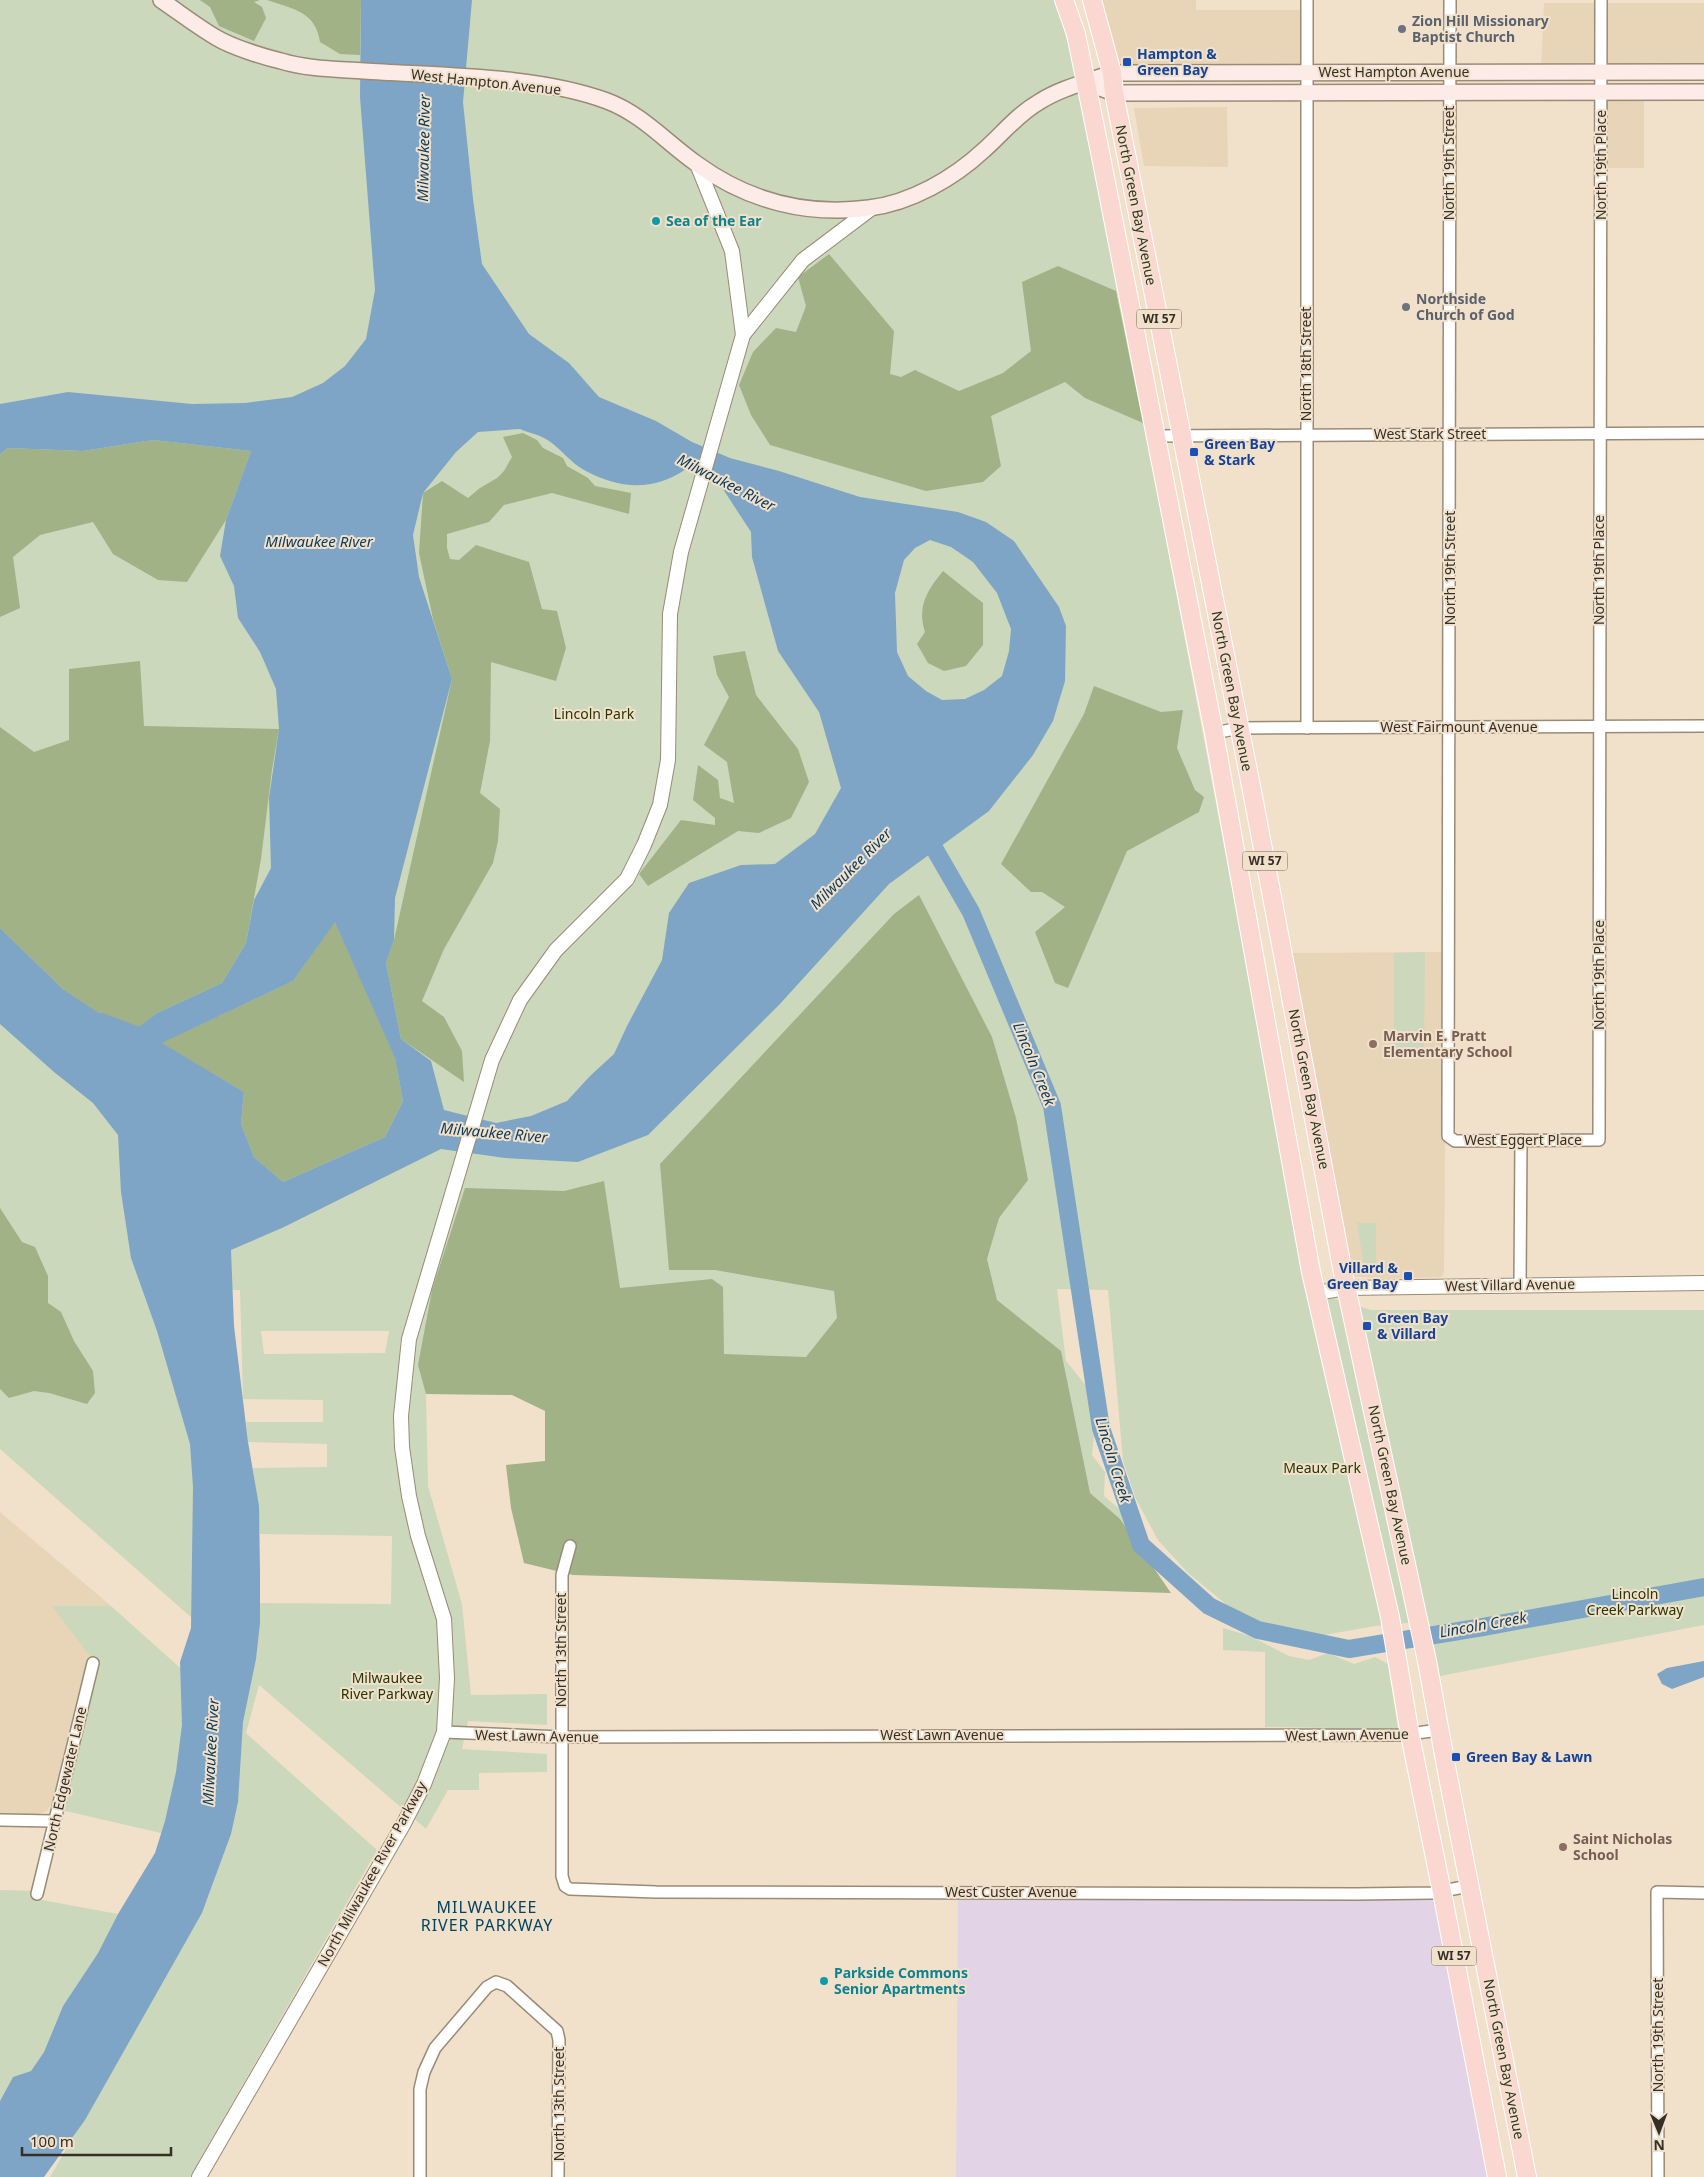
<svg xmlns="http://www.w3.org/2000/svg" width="1704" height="2177" font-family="'Noto Sans',sans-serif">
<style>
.built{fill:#e8d4b7}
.industrial{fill:#e3d3e6}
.green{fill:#ccd8bb;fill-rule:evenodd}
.forest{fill:#a0b286}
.water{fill:#7ea5c6;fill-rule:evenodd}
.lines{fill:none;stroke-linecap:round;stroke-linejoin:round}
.river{stroke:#7ea5c6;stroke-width:18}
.minor-casing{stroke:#9a8b76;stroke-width:14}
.tertiary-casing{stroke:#9a8b76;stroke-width:16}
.secondary-casing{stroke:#9a8b76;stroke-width:18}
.primary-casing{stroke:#fff;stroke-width:20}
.minor{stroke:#fff;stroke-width:11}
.tertiary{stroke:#fff;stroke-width:14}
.secondary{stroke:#fdebe8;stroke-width:15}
.primary{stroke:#fbd7d1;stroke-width:18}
.worship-dot{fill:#6b7280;stroke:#f1e1cb;stroke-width:2}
.transit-dot{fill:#1a4fb4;stroke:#f1e1cb;stroke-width:2}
.culture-dot{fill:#0f9aa8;stroke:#f1e1cb;stroke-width:2}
.education-dot{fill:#8d6e63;stroke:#f1e1cb;stroke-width:2}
.labels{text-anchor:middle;stroke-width:4;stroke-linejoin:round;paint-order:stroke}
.shield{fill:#f1e1cb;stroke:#6d6458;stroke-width:1}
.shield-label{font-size:12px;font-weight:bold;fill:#352f27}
.worship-label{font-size:14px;font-weight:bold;fill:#5b616d;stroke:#f1e1cb;text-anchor:start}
.transit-label{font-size:14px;font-weight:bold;fill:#164399;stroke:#f1e1cb;text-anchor:start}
.street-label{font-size:14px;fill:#352f27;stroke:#f1e1cb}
.culture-label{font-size:14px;font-weight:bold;fill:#0d838f;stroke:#f1e1cb;text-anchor:start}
.park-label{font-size:14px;fill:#273703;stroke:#f1e1cb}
.education-label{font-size:14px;font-weight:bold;fill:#785e54;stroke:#f1e1cb;text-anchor:start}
.water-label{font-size:15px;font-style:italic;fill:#0b395a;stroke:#f1e1cb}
.quarter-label{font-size:16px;letter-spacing:1px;fill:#004362;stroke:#f1e1cb}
</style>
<rect width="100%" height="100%" fill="#f1e1cb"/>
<g class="built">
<polygon points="1092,0 1196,0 1196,10 1307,10 1307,73 1112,73"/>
<polygon points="1544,3 1704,3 1704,72 1541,72"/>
<polygon points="1600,93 1644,93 1644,168 1601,168"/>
<polygon points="1227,107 1228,167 1144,166 1134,108"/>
<polygon points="1442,952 1442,1134 1445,1143 1444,1272 1442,1277 1384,1279 1354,1276 1350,1273 1287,953"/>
<polygon points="0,1512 111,1606 53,1606 90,1657 53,1801 47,1811 35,1815 0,1815"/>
</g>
<polygon class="industrial" points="958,1892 1442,1892 1497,2177 956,2177"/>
<g class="green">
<path d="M0 0H1054L1064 29 1085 111 1308 1290 1371 1310H1704V1625L1440 1676 1429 1621 1375 1626 1324 1635 1285 1632 1238 1614 1188 1573 1158 1540 1136 1499 1123 1461 1108 1290 1057 1289 1066 1361 1088 1388 1094 1435 1092 1455 1105 1472 1104 1496 1122 1511 1153 1579 573 1575V1447L585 1396 426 1394 428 1486 462 1604 471 1695 547 1694V1725L468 1721 462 1749 547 1754V1772L479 1773V1790H448L426 1829 259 1685 246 1733 377 1850 190 2177H50L202 1913 216 1875 161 1833 61 1810 97 1666 52 1606H111L187 1674 258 1642 260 1603 391 1604 392 1536 260 1534 253 1468 327 1467V1444L248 1442 246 1422H323V1400L243 1399 240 1290H228L201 1626 0 1449ZM261 1331H389L385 1353 264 1354Z"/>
<polygon points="1425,952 1424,1054 1394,1054 1394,953"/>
<polygon points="1357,1223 1376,1223 1376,1265 1364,1265"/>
<polygon points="1223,1628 1250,1636 1289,1656 1309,1660 1328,1653 1354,1664 1375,1657 1388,1664 1398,1729 1265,1727 1265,1652 1223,1650"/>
<polygon points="0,1890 42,1891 42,1900 118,1914 98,1953 63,2006 44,2052 31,2071 13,2077 0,2101"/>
</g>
<g class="forest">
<polygon points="200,0 260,0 254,2 262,7 266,18 254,41 219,26 210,7"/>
<path d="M267 0H361L360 55 340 54 320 42C316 11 292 9 267 0Z"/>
<polygon points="829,254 894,331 890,374 901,377 915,370 959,391 1003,373 1031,351 1022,282 1058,266 1116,291 1143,423 1085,398 1065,382 991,416 1001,466 983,482 926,491 770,445 751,415 739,385 753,352 776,328 796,332 806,306 798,277"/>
<polygon points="523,433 537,440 543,448 563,458 567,466 588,478 595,486 631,493 629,514 552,493 504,505 489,522 447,534 447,548 450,559 459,560 476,545 529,562 542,609 557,611 566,648 556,681 491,662 490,741 480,793 500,809 498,841 493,863 444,949 422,1001 444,1017 462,1051 464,1082 401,1039 386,963 394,940 452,679 433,619 419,553 423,493 442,481 468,498 480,488 497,478 504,471 512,457 503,437"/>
<polygon points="153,440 251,451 226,520 187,582 158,580 113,554 93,522 40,535 13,557 20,608 0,617 0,454 8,448 83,451"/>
<path d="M943 571 983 603V645L966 666 944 671 928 663 917 644 925 632C917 606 927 591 943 571Z"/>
<polygon points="745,651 756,695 798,749 809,782 791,818 759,833 738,831 648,886 639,874 681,820 715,825 715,818 693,800 698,765 718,780 720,798 734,803 727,762 704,745 729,697 717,675 713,656"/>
<polygon points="140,661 144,726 279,729 272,770 261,859 246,943 222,983 157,1013 130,1035 63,989 0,928 0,727 34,752 69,740 69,669"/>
<polygon points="1094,686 1161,712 1183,710 1177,748 1195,790 1204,797 1199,812 1127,851 1068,988 1055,983 1035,932 1065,907 1042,892 1031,892 1001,864 1084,714"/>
<polygon points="919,895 992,1037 1016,1118 1028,1180 999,1218 987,1259 997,1300 1061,1351 1090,1493 1120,1519 1171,1593 573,1575 524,1563 511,1508 506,1465 545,1461 545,1411 512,1395 426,1394 418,1365 432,1290 465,1188 564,1191 604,1181 620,1288 712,1279 723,1287 724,1354 806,1357 837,1318 834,1291 715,1270 669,1270 660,1164 894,914"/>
<polygon points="335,921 395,1057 403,1101 385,1137 283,1182 254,1157 241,1124 244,1092 161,1043 293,981"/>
<polygon points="0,1208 22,1242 35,1247 48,1276 48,1303 61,1312 74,1341 93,1371 95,1393 87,1404 49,1393 34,1391 9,1398 0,1389"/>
</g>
<g class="water">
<path d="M361 0H472L463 102 473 199 482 264 529 334 569 363 599 397 656 421 692 442 730 458 779 471 860 497 958 512 986 522 1014 541 1059 607 1066 626 1065 681 1053 721 1033 755 989 811 889 884 779 1005 648 1135 578 1162 505 1158 441 1149 282 1228 231 1250 234 1326 248 1442 259 1506 260 1573V1623L256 1659 243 1722 238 1802 231 1834 202 1913 85 2120 44 2177H0V2101L13 2077 31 2071 44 2052 63 2006 98 1953 118 1914 155 1853 165 1821 176 1772 182 1725 180 1662 191 1628 193 1487 190 1444 157 1331 131 1258 121 1192 118 1135 93 1103 54 1072 0 1024V928L63 989 130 1034 157 1013 222 983 246 943 254 900 271 868 269 798 279 729 276 689 260 652 238 618 234 586 220 556 226 520 251 451 153 440 83 451 8 448 0 454V404L68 392 192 404 245 403 292 397 323 383 345 366 366 339 375 290 360 97ZM520 429C529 433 541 435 549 441 561 449 571 463 584 470 619 489 653 492 686 469L723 489 751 532 752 557 778 651 819 712 841 788 815 834 775 864 741 865 689 883 669 913 662 960 627 1026 614 1054 590 1076 567 1101 531 1116 496 1123 444 1110 431 1061 401 1039 386 963 394 940 395 898 452 679 419 577 413 535 423 493 456 452 478 432ZM930 540 951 547 973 562 997 593 1011 629 1009 651 1002 676 984 690 965 699 942 700 926 691 908 676 897 652 895 593 904 560 915 548ZM335 922 395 1058 403 1101 385 1137 283 1182 254 1157 241 1124 244 1092 162 1043 293 981Z"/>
<polygon points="1704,1661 1704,1677 1672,1689 1662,1684 1657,1674 1667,1668"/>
</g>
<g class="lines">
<g class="river">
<polyline points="923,829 971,912 1052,1106 1101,1428 1141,1545 1209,1606 1258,1630 1349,1649 1483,1627 1704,1587"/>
<polyline points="101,1022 152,1041"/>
</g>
<g class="minor-casing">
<g id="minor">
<polyline points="1307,0 1307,728"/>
<polyline points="1450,0 1448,1136 1455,1141 1599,1140 1601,0"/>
<polyline points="1156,436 1704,433"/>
<polyline points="1214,733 1240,728 1704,726"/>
<polyline points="1520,1285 1521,1140"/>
<polyline points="570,1546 562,1575 562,1876 565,1886 570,1889 656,1892 1356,1894 1432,1893 1469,1886"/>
<polyline points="444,1732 561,1737 1401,1735 1439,1730"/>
<polyline points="0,1820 53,1821"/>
<polyline points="37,1894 93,1663"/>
<polyline points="420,2177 420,2089 424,2072 435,2048 487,1987 496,1982 507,1986 557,2031 559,2040 558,2177"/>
<polyline points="1658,2177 1657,1892 1704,1893"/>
</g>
</g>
<g class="tertiary-casing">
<g id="tertiary">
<polyline points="697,164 732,251 743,335"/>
<polyline points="1316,1293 1346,1288 1704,1283"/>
<polyline points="199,2177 403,1825 424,1784 444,1732 447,1678 444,1619 418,1536 409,1496 402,1447 401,1416 409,1339 492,1060 520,1000 556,950 627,879 644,845 660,805 668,760 670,614 681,552 743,335 803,260 872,208"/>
</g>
</g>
<g class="secondary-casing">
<g id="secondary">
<path d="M161 0C180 13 198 27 217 38 232 47 264 57 281 61 307 69 337 69 364 71 440 76 537 75 607 101 642 114 667 143 697 164 748 201 807 216 869 208 911 203 954 178 984 150 1002 134 1018 114 1039 102 1061 88 1087 82 1112 73L1704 72"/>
<polyline points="1086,83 1114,93 1704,92"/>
</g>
</g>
<g class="primary-casing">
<g id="primary">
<polyline points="1064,0 1076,34 1100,152 1214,733 1311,1272 1390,1617 1410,1735 1442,1892 1497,2177"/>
<polyline points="1092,0 1112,73 1114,93 1252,791 1343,1273 1427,1661 1448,1777 1527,2177"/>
</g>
</g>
<use href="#minor" class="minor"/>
<use href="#tertiary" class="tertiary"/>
<use href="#secondary" class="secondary"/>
<use href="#primary" class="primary"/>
</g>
<g class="worship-dot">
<circle cx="1402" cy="29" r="5"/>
<circle cx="1406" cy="307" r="5"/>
</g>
<g class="transit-dot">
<rect x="1122" y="57" width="10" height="10" rx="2.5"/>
<rect x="1189" y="447" width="10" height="10" rx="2.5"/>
<rect x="1403" y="1271" width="10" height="10" rx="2.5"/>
<rect x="1362" y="1321" width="10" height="10" rx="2.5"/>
<rect x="1451" y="1752" width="10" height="10" rx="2.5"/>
</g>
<g class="culture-dot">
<circle cx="656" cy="221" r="5"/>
<circle cx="824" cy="1981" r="5"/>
</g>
<g class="education-dot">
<circle cx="1373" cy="1044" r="5"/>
<circle cx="1563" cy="1847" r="5"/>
</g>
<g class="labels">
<g class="shield">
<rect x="1136.5" y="309.5" width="45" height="19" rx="4"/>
<rect x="1242.5" y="851.5" width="45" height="19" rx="4"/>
<rect x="1431.5" y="1946.5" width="45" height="19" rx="4"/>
</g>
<g class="shield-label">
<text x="1159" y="323">WI 57</text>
<text x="1265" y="865">WI 57</text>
<text x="1454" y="1960">WI 57</text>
</g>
<g class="worship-label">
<text x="1412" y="26">Zion Hill Missionary<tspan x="1412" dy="16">Baptist Church</tspan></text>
<text x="1416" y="304">Northside<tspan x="1416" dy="16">Church of God</tspan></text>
</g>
<g class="transit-label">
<text x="1137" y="59">Hampton &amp;<tspan x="1137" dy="16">Green Bay</tspan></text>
<text x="1204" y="449">Green Bay<tspan x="1204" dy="16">&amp; Stark</tspan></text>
<text x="1398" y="1273" text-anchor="end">Villard &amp;<tspan x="1398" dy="16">Green Bay</tspan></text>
<text x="1377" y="1323">Green Bay<tspan x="1377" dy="16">&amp; Villard</tspan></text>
<text x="1466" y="1762">Green Bay &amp; Lawn</text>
</g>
<g class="street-label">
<text x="1394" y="77">West Hampton Avenue</text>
<text transform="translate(486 82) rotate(6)" y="5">West Hampton Avenue</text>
<text transform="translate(1449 163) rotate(-90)" y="5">North 19th Street</text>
<text transform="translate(1601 165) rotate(-90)" y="5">North 19th Place</text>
<text transform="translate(1136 205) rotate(79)" y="5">North Green Bay Avenue</text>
<text transform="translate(1306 364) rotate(-90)" y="5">North 18th Street</text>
<text x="1430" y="439">West Stark Street</text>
<text transform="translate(1450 568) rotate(-90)" y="5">North 19th Street</text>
<text transform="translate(1599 570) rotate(-90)" y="5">North 19th Place</text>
<text transform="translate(1232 691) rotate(79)" y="5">North Green Bay Avenue</text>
<text x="1459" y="732">West Fairmount Avenue</text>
<text transform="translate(1599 975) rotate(-90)" y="5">North 19th Place</text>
<text transform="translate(1309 1089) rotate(79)" y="5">North Green Bay Avenue</text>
<text x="1523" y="1145">West Eggert Place</text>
<text transform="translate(1510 1285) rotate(-1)" y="5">West Villard Avenue</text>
<text transform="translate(1390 1485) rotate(78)" y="5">North Green Bay Avenue</text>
<text transform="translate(561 1650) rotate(-90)" y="5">North 13th Street</text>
<text x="942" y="1740">West Lawn Avenue</text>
<text transform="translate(1347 1735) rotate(-1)" y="5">West Lawn Avenue</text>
<text transform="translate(537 1736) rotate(1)" y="5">West Lawn Avenue</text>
<text transform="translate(65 1779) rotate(-77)" y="5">North Edgewater Lane</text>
<text transform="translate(372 1874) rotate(-61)" y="5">North Milwaukee River Parkway</text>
<text x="1011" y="1897">West Custer Avenue</text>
<text transform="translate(1658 2035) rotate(-90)" y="5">North 19th Street</text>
<text transform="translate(1504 2059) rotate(79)" y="5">North Green Bay Avenue</text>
<text transform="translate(559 2104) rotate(-90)" y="5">North 13th Street</text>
</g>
<g class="culture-label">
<text x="666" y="226">Sea of the Ear</text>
<text x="834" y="1978">Parkside Commons<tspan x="834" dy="16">Senior Apartments</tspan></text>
</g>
<g class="park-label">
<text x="594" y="719">Lincoln Park</text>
<text x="1322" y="1473">Meaux Park</text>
<text x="1635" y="1599">Lincoln<tspan x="1635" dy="16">Creek Parkway</tspan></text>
<text x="387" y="1683">Milwaukee<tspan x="387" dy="16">River Parkway</tspan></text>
</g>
<g class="education-label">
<text x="1383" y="1041">Marvin E. Pratt<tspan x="1383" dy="16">Elementary School</tspan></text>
<text x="1573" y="1844">Saint Nicholas<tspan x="1573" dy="16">School</tspan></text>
</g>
<g class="water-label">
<text transform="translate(424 148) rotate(-89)" y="5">Milwaukee River</text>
<text transform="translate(726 483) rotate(27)" y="5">Milwaukee River</text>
<text x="319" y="547">Milwaukee River</text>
<text transform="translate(851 869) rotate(-45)" y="5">Milwaukee River</text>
<text transform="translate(1034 1064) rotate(68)" y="5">Lincoln Creek</text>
<text transform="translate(494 1133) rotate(5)" y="5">Milwaukee River</text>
<text transform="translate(1113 1460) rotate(73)" y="5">Lincoln Creek</text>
<text transform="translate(1483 1625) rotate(-10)" y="5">Lincoln Creek</text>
<text transform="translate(211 1752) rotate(-87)" y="5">Milwaukee River</text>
</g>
<g class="quarter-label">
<text x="487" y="1913">MILWAUKEE<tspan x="487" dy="18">RIVER PARKWAY</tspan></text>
</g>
</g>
<g transform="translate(1659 2132) rotate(179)" stroke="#f1e1cb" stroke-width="4" paint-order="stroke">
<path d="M0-4L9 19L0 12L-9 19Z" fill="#352f27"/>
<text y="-8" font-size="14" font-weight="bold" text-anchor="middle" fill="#352f27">N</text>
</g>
<path d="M22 2147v8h149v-8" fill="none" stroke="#352f27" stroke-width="2.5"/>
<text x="30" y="2147" font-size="15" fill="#352f27" stroke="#f1e1cb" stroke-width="4" paint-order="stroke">100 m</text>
</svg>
